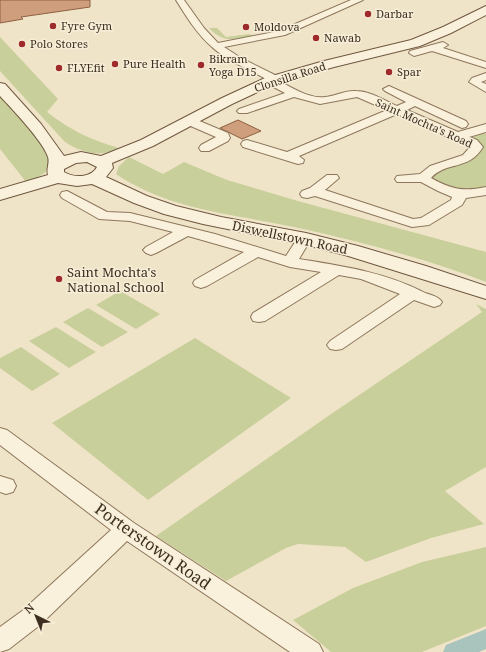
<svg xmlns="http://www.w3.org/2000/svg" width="486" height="652" font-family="'Noto Serif',serif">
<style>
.green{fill:#c9cf9b}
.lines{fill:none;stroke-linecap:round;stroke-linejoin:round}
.canal{fill:#a9c4bc;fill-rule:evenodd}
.building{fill:#cf9f7d;stroke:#8d5f41}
.street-casing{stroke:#8d765c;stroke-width:2}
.secondary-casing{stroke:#6f573f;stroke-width:2}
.street{fill:#faf1dc;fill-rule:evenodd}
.secondary{fill:#faf1dc;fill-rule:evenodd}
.poi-dot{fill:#9e2a2b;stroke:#f7eed8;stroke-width:1.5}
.labels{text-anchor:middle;stroke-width:3;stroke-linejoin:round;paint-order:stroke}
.far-poi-label{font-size:11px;fill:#3d2e20;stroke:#f7eed8;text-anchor:start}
.far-street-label{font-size:11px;fill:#3d2e20;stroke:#f7eed8}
.street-label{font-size:13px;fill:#3d2e20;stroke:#f7eed8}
.poi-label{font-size:13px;fill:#3d2e20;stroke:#f7eed8;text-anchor:start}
.near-street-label{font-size:16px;fill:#3d2e20;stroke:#f7eed8}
</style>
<rect width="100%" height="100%" fill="#f0e4c8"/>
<g class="green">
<path d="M209 28H217L226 37 249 34 254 36C234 39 224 44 209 28Z"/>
<path d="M0 37 58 99 47 112C72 131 89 139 119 148 114 150 109 152 104 153 91 155 74 149 64 141L0 71Z"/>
<path d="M0 96 52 156C50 174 42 174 27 183L0 149Z"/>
<path d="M484 133 486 134V187L463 192 431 179C435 165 474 166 483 149V146L474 140 473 137Z"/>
<path d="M129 157 163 174 184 162 227 180 298 201 486 252V282C424 258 359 241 294 227 233 214 169 210 116 174L119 166Z"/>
<polygon points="120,291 160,314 136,329 96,305"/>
<polygon points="476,304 486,309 486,467 445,491 484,524 431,538 366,562 345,547 298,544 286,548 226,581 156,536 331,414 482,312"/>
<polygon points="88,308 128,332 102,347 63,322"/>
<polygon points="56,327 96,352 69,368 29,341"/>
<polygon points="195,338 291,398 148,500 52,423"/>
<polygon points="21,347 60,374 32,391 0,368 0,358"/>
<polygon points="486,547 486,626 422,652 331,652 293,620 353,588 422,562"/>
</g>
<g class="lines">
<polygon class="canal" points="486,629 486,649 479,652 443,652 446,645"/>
</g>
<g class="building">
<polygon points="0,0 90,0 90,7 21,17 23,19 0,23"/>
<polygon points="238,120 261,131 242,139 220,128"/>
</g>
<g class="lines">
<g class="street-casing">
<g id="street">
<path d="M176 0H184L204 28 218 43 279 31 351 0H363L285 35 224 47 241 58 279 77 280 79 279 81C293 88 309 99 325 97 336 96 345 90 356 91 370 91 384 100 397 106L406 102 385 91 383 89 389 86 466 121 468 124 466 127 462 128 415 106 407 110 458 132 486 124V132L469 137 477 140 483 147C469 171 446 161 431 178 451 189 463 192 486 187V195L466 198 462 205 429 225 412 227 315 196 307 198 302 197 300 194 302 191 310 188 327 175H337L339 178 325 190 413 219 421 218 451 200 452 197 438 191 421 182H397L395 179 397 176 420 174 430 166 463 155 470 147 397 114 299 156 304 160 303 163 298 164 243 147 241 144 243 141 247 140 287 152 387 110 357 97 320 104 294 97 247 113H239L237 111 239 109 285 93 266 83 265 81 266 79C248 69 227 61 212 47 197 34 186 16 176 0Z"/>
<polygon points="443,42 448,45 443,48 486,62 486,68 432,51 414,56 409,53 410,51"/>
<polygon points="486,73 486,80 481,82 486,84 486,92 469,82 472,78"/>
<polygon points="190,117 228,133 230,138 228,141 209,151 201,151 199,148 201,145 216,137 186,124 184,121 186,118"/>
<path d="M67 191 107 212 130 213 215 234 286 256 299 236 304 235 309 236 311 239 299 259C341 266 384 272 421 291 428 295 438 295 442 302L440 305 434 307 414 300 342 349 336 350 330 349 327 345 330 341 400 294 361 279 339 275 265 321 259 322 253 321 251 317 253 313 321 272 290 267 258 257 207 286 201 288 195 286 193 283 195 280 244 252 188 236 156 253 151 255 146 253 143 250 146 247 173 232 130 221 99 219 62 198 60 195 62 192Z"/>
<polygon points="0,428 7,430 134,523 319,644 323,652 290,652 127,541 40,625 9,649 0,652 0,627 22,611 111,530 0,445"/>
<polygon points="0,476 13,480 16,486 13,492 6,494 0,492"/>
</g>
</g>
<g class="secondary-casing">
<path id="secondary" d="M486 6V15L451 33 420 46 334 67 275 84 232 104 153 146 112 163 113 168 106 177 147 196 176 206 221 217 306 233 358 246 426 266 486 286V299L345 255 306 245 203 224 164 214 134 203 92 184 77 186 58 183 0 200V189L48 175C46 169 50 163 48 157 43 141 12 109 0 96V83L5 84 41 124 64 156 81 152 101 156 141 140 222 98 265 78 324 61 411 40 443 27ZM87 162 97 167C91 178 74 178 64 172V169L76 163Z"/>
</g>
<use href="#street" class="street"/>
<use href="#secondary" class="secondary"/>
</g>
<g class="poi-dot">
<circle cx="368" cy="14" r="4"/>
<circle cx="53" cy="26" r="4"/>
<circle cx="246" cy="27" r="4"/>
<circle cx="316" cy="38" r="4"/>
<circle cx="22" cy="44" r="4"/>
<circle cx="115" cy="64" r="4"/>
<circle cx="201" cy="65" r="4"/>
<circle cx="59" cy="68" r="4"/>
<circle cx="389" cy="72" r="4"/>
<circle cx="59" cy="279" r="4"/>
</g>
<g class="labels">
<g class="far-poi-label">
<text x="376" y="18">Darbar</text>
<text x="61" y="30">Fyre Gym</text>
<text x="254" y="31">Moldova</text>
<text x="324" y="42">Nawab</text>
<text x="30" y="48">Polo Stores</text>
<text x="209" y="63">Bikram<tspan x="209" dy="13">Yoga D15</tspan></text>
<text x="123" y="68">Pure Health</text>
<text x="67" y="72">FLYEfit</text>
<text x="397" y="76">Spar</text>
</g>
<g class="far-street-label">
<text transform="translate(290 77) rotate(-18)" y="4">Clonsilla Road</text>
<text transform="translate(424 123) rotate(24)" y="4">Saint Mochta's Road</text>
</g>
<g class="street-label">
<text transform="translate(290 237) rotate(12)" y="5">Diswellstown Road</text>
</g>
<g class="poi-label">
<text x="67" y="277">Saint Mochta's<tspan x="67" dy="15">National School</tspan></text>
</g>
<g class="near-street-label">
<text transform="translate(153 546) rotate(35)" y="6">Porterstown Road</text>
</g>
</g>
<g transform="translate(36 616) rotate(317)" stroke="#f7eed8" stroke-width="3" paint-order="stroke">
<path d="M0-3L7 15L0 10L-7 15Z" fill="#3d2e20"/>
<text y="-6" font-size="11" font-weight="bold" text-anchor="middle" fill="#3d2e20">N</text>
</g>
</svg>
